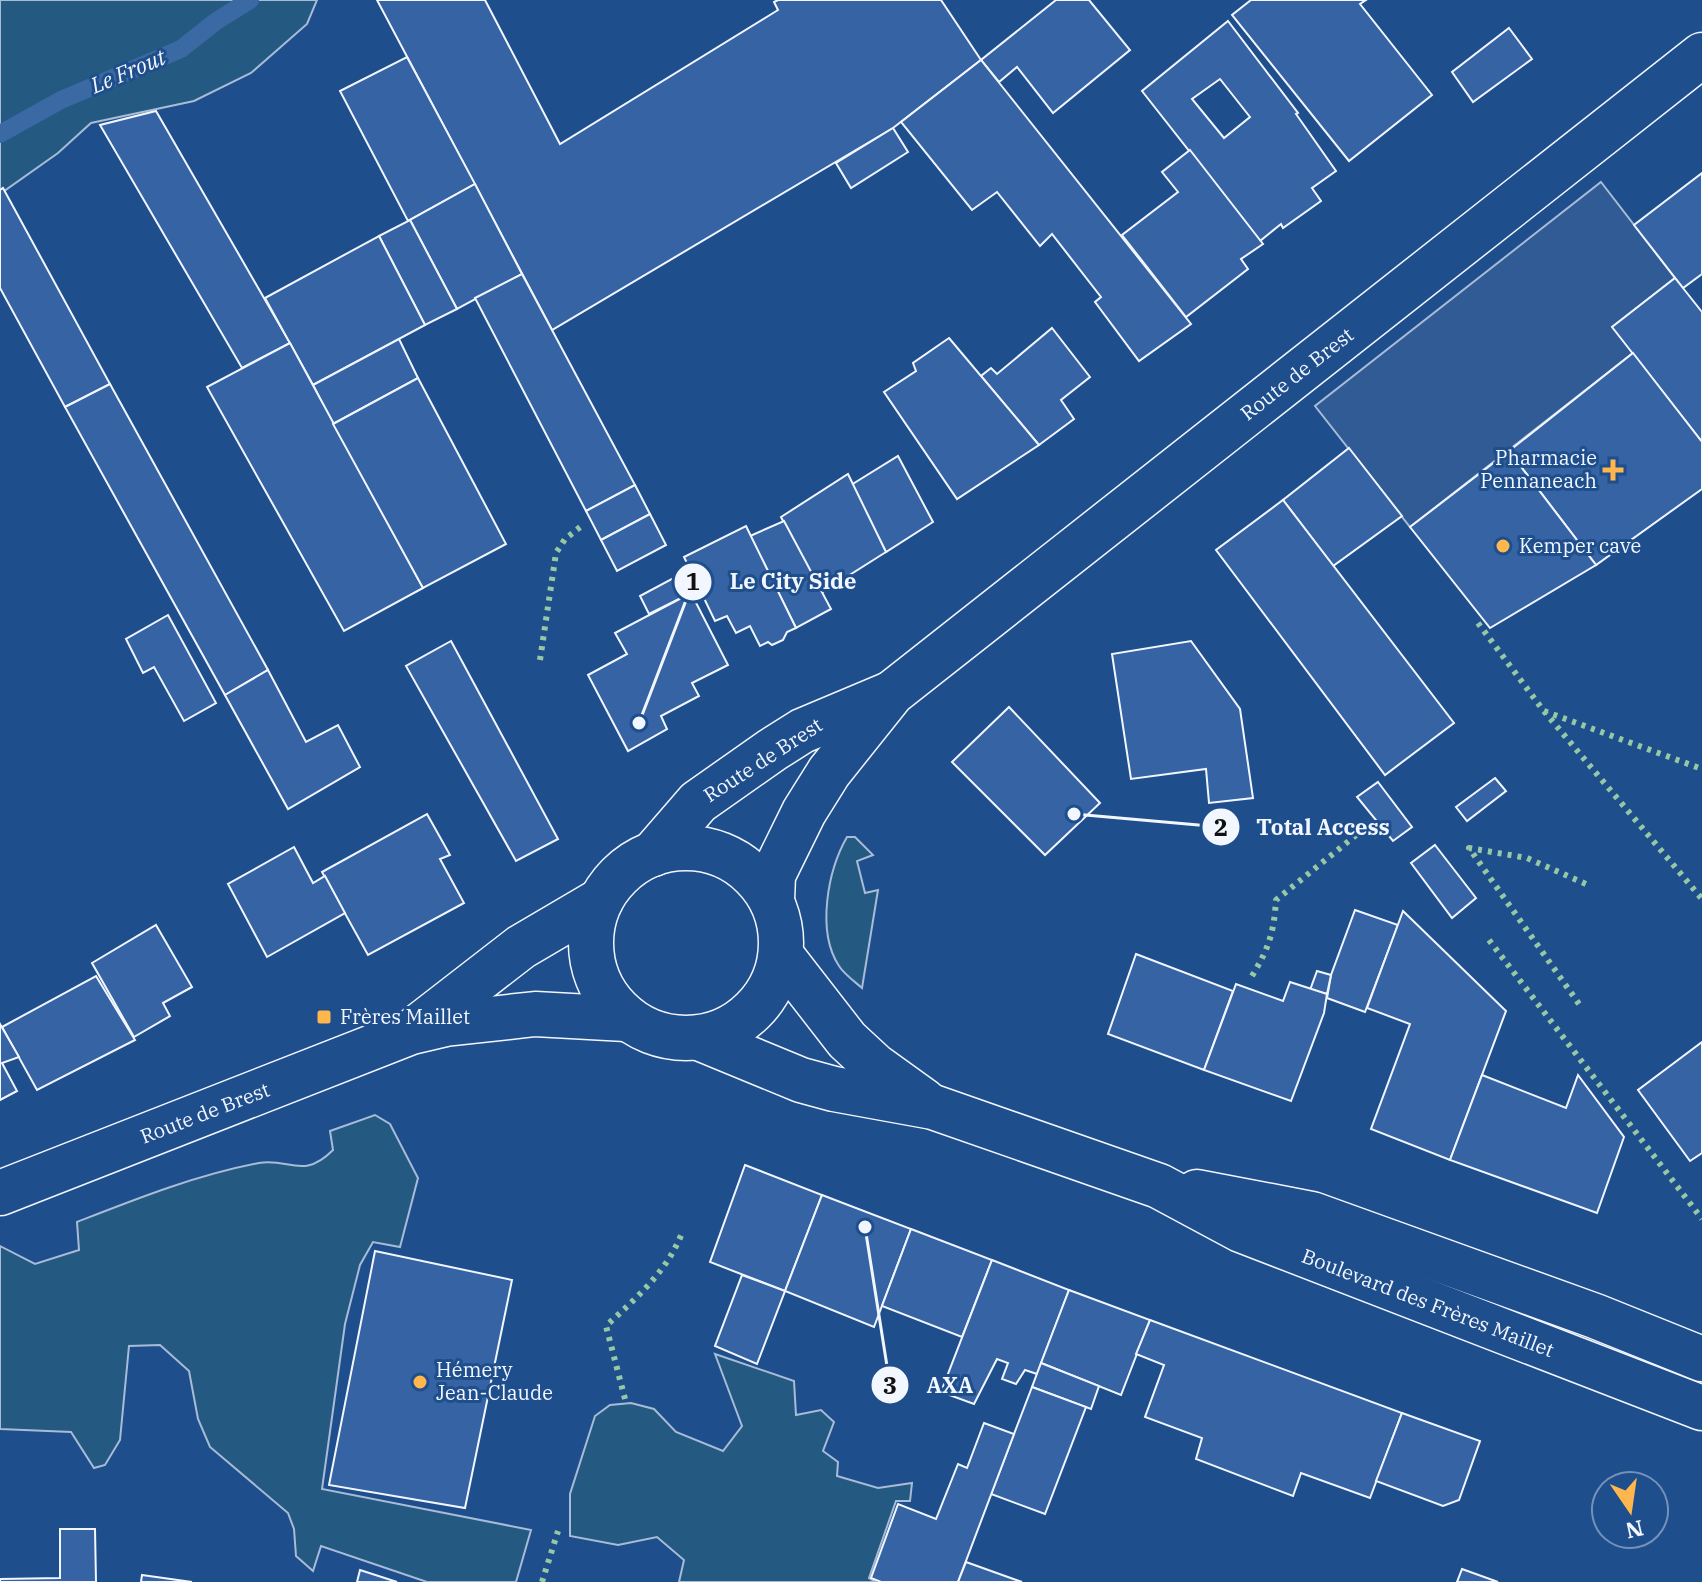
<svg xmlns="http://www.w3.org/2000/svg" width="1702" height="1582" font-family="'IBM Plex Serif',serif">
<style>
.green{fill:#245a82;stroke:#a8bbd7;stroke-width:2}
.parking{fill:#305b95;stroke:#a8bbd7;stroke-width:2}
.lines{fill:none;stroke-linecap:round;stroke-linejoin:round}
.stream{stroke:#3b69a3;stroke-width:18}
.building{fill:#3563a3;stroke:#f2f6ff;stroke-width:2;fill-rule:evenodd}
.minor-casing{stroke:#f2f6ff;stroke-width:47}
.major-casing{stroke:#f2f6ff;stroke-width:47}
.minor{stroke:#1f4e8c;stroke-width:44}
.major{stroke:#1f4e8c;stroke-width:44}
.hedge{stroke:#97c8a6;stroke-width:6;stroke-dasharray:4 6;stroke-linecap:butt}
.poi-dot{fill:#ffb74d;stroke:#1f4e8c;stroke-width:3}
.labels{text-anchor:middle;stroke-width:6;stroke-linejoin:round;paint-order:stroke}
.street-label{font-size:20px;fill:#f2f6ff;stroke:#1f4e8c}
.poi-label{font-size:20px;fill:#f2f6ff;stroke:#1f4e8c;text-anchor:start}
.water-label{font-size:22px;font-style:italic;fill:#f2f6ff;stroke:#1f4e8c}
.leader{fill:none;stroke:#f2f6ff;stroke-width:3}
.callout-dot{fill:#f2f6ff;stroke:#1f4e8c;stroke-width:3}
.mark-label{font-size:24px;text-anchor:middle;font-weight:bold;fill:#111}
.callout-label{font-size:22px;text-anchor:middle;font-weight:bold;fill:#f2f6ff;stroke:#1f4e8c;stroke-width:6;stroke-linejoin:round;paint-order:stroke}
</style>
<rect width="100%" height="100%" fill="#1f4e8c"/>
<g class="green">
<polygon points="0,0 317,0 307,24 251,73 194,101 91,123 58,153 0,194"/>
<path d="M847 837H855L873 855 857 861 865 893 878 890 862 988C854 981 844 974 839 966 816 931 828 870 847 837Z"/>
<path d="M375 1115 390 1124 418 1178 400 1247 373 1242 360 1265 345 1324 322 1489 531 1530 516 1582H427L321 1546 313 1571 296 1556 294 1529 288 1513 210 1447 198 1419 189 1371 160 1345 129 1346 120 1440 105 1465 94 1468 71 1432 0 1429V1246L35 1264 79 1250 77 1222C136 1199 196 1175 259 1163 290 1158 303 1180 333 1150L330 1131Z"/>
<polygon points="715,1354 794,1381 796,1415 821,1410 834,1422 823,1451 838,1462 837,1476 878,1488 912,1483 910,1501 896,1501 869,1578 876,1582 679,1582 684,1560 657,1537 618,1545 570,1536 570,1494 595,1416 610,1405 631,1403 654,1409 676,1432 723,1451 742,1426"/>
</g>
<polygon class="parking" points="1601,182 1675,278 1613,327 1633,353 1410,527 1315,406"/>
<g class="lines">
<polyline class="stream" points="0,134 61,100 181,49 215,22 250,0"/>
</g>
<g class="building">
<polygon points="377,0 485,0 560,144 778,10 774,2 778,0 941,0 981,60 893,128 552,330"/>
<polygon points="1056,0 1089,0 1130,50 1053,113 1017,67 999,82 981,60"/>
<polygon points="1251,0 1366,0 1360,4 1432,95 1349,161 1232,15"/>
<path d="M1228 21 1298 113 1296 114 1336 171 1312 188 1321 201 1283 228 1281 224 1260 241 1142 91ZM1220 79 1250 117 1224 138 1192 99Z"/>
<polygon points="1509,28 1532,59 1473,102 1452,72"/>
<polygon points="407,57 475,184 408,221 340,91"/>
<polygon points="981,60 1191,324 1139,361 1095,302 1101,297 1052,234 1040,246 997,192 972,210 901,122"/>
<polygon points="156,111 290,343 242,368 100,125"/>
<polygon points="893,128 908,152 851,188 836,163"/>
<polygon points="1190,150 1263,244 1241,259 1248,269 1186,317 1122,235 1178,192 1162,172"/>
<polygon points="1702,173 1702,274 1683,288 1634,225"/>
<polygon points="475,184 522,274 457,309 410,220"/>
<polygon points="3,188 110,384 65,407 0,288 0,190"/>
<polygon points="410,220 457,309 425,325 379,236"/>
<polygon points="379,236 425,325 313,385 265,298"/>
<polygon points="522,274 635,485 586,511 475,298"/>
<polygon points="1675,278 1702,312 1702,442 1612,327"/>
<polygon points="1052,328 1090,377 1061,400 1074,419 1039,445 981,376 991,368 997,374"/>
<polygon points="949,338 1039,445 957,499 884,392 916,371 913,363"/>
<polygon points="399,339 418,378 333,424 313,385"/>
<polygon points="290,343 423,588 344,631 207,387"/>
<polygon points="1633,353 1702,442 1702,489 1596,565 1509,451"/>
<polygon points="418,378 506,544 423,588 333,424"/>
<polygon points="110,384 268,670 225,695 65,407"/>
<polygon points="1349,448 1402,516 1333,566 1283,500"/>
<polygon points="1509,451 1596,565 1490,628 1410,527"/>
<polygon points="898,456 933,522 886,552 851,485"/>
<polygon points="848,474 886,552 821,593 781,517"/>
<polygon points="635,485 650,514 601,540 586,511"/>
<polygon points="1283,500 1454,723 1385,775 1216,550"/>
<polygon points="650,514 666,545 617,571 601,540"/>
<polygon points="784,521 831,609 796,628 750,536"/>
<polygon points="746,526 796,628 787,632 783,640 772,645 768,642 760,646 750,626 736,633 727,616 715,621 684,557"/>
<polygon points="681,574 691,593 649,614 640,596"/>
<polygon points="691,593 728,665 692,683 699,696 661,716 667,729 628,751 588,675 627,654 615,633"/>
<polygon points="168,615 216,703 184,721 154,667 143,673 126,639"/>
<polygon points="451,641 558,839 516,861 406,666"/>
<polygon points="1191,641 1240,709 1253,798 1209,803 1206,769 1131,779 1112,654"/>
<polygon points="268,670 306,742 338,725 360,767 288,809 225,695"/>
<polygon points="1009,707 1100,803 1045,855 952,762"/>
<polygon points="1495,778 1506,791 1467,821 1456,807"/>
<polygon points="1378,782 1412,827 1393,841 1357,797"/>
<polygon points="427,814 450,855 440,859 464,903 368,955 322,872"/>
<polygon points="1435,845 1476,898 1452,918 1411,863"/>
<polygon points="294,847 313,883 325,876 345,913 267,957 228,884"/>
<polygon points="1355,910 1398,925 1365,1012 1327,998 1331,975"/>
<polygon points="1403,911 1506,1011 1450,1160 1371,1129 1410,1024 1367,1008"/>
<polygon points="156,925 192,987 163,1003 170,1016 134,1037 92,963"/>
<polygon points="1136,954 1233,991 1204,1070 1108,1034"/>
<polygon points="1317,971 1331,975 1327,994 1310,990"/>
<polygon points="96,976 135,1040 37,1090 2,1027"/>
<polygon points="1290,982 1327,994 1324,1013 1291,1101 1204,1070 1236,984 1283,1001"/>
<polygon points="0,1024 19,1057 2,1063 17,1091 0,1100"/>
<polygon points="1702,1042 1702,1153 1690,1161 1638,1090"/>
<polygon points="1482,1075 1566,1108 1578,1075 1624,1137 1597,1213 1450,1160"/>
<polygon points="745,1165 822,1195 785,1291 710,1262"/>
<polygon points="822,1195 911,1229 874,1327 785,1291"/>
<polygon points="911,1229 992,1260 962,1337 882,1306"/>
<polygon points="375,1251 512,1280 465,1508 329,1485"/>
<polygon points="992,1260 1069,1290 1037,1374 1025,1370 1016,1384 1002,1379 1008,1363 997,1359 974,1404 941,1392"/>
<polygon points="742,1275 785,1291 757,1364 715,1346"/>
<polygon points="1069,1290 1150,1320 1121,1395 1041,1363"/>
<polygon points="1150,1320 1402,1413 1370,1498 1301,1473 1293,1496 1196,1459 1202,1438 1145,1417 1164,1365 1136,1354"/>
<polygon points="1041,1363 1099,1386 1091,1409 1032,1387"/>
<polygon points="1032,1387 1086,1407 1045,1514 991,1494"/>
<polygon points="1402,1413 1480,1441 1459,1500 1443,1506 1376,1481"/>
<polygon points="984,1423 1014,1434 958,1582 881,1582 871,1578 898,1504 936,1519 958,1464 967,1468"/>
<polygon points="60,1529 95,1529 96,1582 0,1582 0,1579 60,1578"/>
<polygon points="966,1562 1022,1582 958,1582"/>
<polygon points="1462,1569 1498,1582 1457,1582"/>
<polygon points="360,1570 397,1582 357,1582"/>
<polygon points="142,1575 192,1582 141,1582"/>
</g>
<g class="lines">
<g class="minor-casing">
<g id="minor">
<polyline points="781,955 847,1040 874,1065 924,1101"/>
<polyline points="699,1038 801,1080 834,1089 933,1107 1159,1186 1241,1230 1702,1408"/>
<polyline points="1197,1192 1312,1214 1595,1316 1702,1359"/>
</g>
</g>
<g class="major-casing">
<g id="major">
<circle cx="686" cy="943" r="95"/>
<polyline points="653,854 698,802 772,750 802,731 890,694"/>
<polyline points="772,900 773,875 804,812 829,772 892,693 1702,55"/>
<polyline points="419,1026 521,947 601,900"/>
<polyline points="0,1193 411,1032 445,1024 535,1014 626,1019"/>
</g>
</g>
<use href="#minor" class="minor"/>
<use href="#major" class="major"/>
<g class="hedge">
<polyline points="1478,623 1543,710 1702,899"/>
<polyline points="540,660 556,553 565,539 584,524"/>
<polyline points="1544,711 1702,769"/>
<polyline points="1489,940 1702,1219"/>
<path d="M1252 976C1269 948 1274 932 1276 900L1371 823"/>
<polyline points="1579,1004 1469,848 1527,858 1586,884"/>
<path d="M625 1399 606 1326C637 1297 666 1273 682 1233"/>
<polyline points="542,1582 558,1531"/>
</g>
</g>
<g class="poi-dot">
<path d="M1609 458h8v8h8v8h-8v8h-8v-8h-8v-8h8z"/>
<circle cx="1503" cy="546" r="8"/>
<rect x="316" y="1009" width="16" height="16" rx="4"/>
<circle cx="420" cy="1382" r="8"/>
</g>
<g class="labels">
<g class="street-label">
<text transform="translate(1297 374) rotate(-38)" y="7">Route de Brest</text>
<text transform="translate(763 760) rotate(-33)" y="7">Route de Brest</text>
<text transform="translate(205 1113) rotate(-21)" y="7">Route de Brest</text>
<text transform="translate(1428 1303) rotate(21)" y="7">Boulevard des Frères Maillet</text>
</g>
<g class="poi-label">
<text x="1597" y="465" text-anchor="end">Pharmacie<tspan x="1597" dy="23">Pennaneach</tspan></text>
<text x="1519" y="553">Kemper cave</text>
<text x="340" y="1024">Frères Maillet</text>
<text x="436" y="1377">Hémery<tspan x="436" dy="23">Jean-Claude</tspan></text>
</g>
<g class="water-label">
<text transform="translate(128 71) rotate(-23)" y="8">Le Frout</text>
</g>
</g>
<path class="leader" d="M639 723L693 582M1074 814L1221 827M865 1227L890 1385"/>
<g class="callout-dot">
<circle cx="639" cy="723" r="8"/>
<circle cx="1074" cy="814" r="8"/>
<circle cx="865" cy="1227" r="8"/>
<circle cx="693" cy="582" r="20"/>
<circle cx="1221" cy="827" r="20"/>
<circle cx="890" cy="1385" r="20"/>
</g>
<g class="mark-label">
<text x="693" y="590">1</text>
<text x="1221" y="836">2</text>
<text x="890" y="1394">3</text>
</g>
<g class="callout-label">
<text x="793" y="589">Le City Side</text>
<text x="1323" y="835">Total Access</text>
<text x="950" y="1393">AXA</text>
</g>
<g transform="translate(1630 1510) rotate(167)"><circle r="38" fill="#1f4e8c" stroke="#7391ba" stroke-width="2"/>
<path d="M0-6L14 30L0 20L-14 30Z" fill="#ffb74d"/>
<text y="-12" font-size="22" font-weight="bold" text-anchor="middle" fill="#f2f6ff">N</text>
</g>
</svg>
